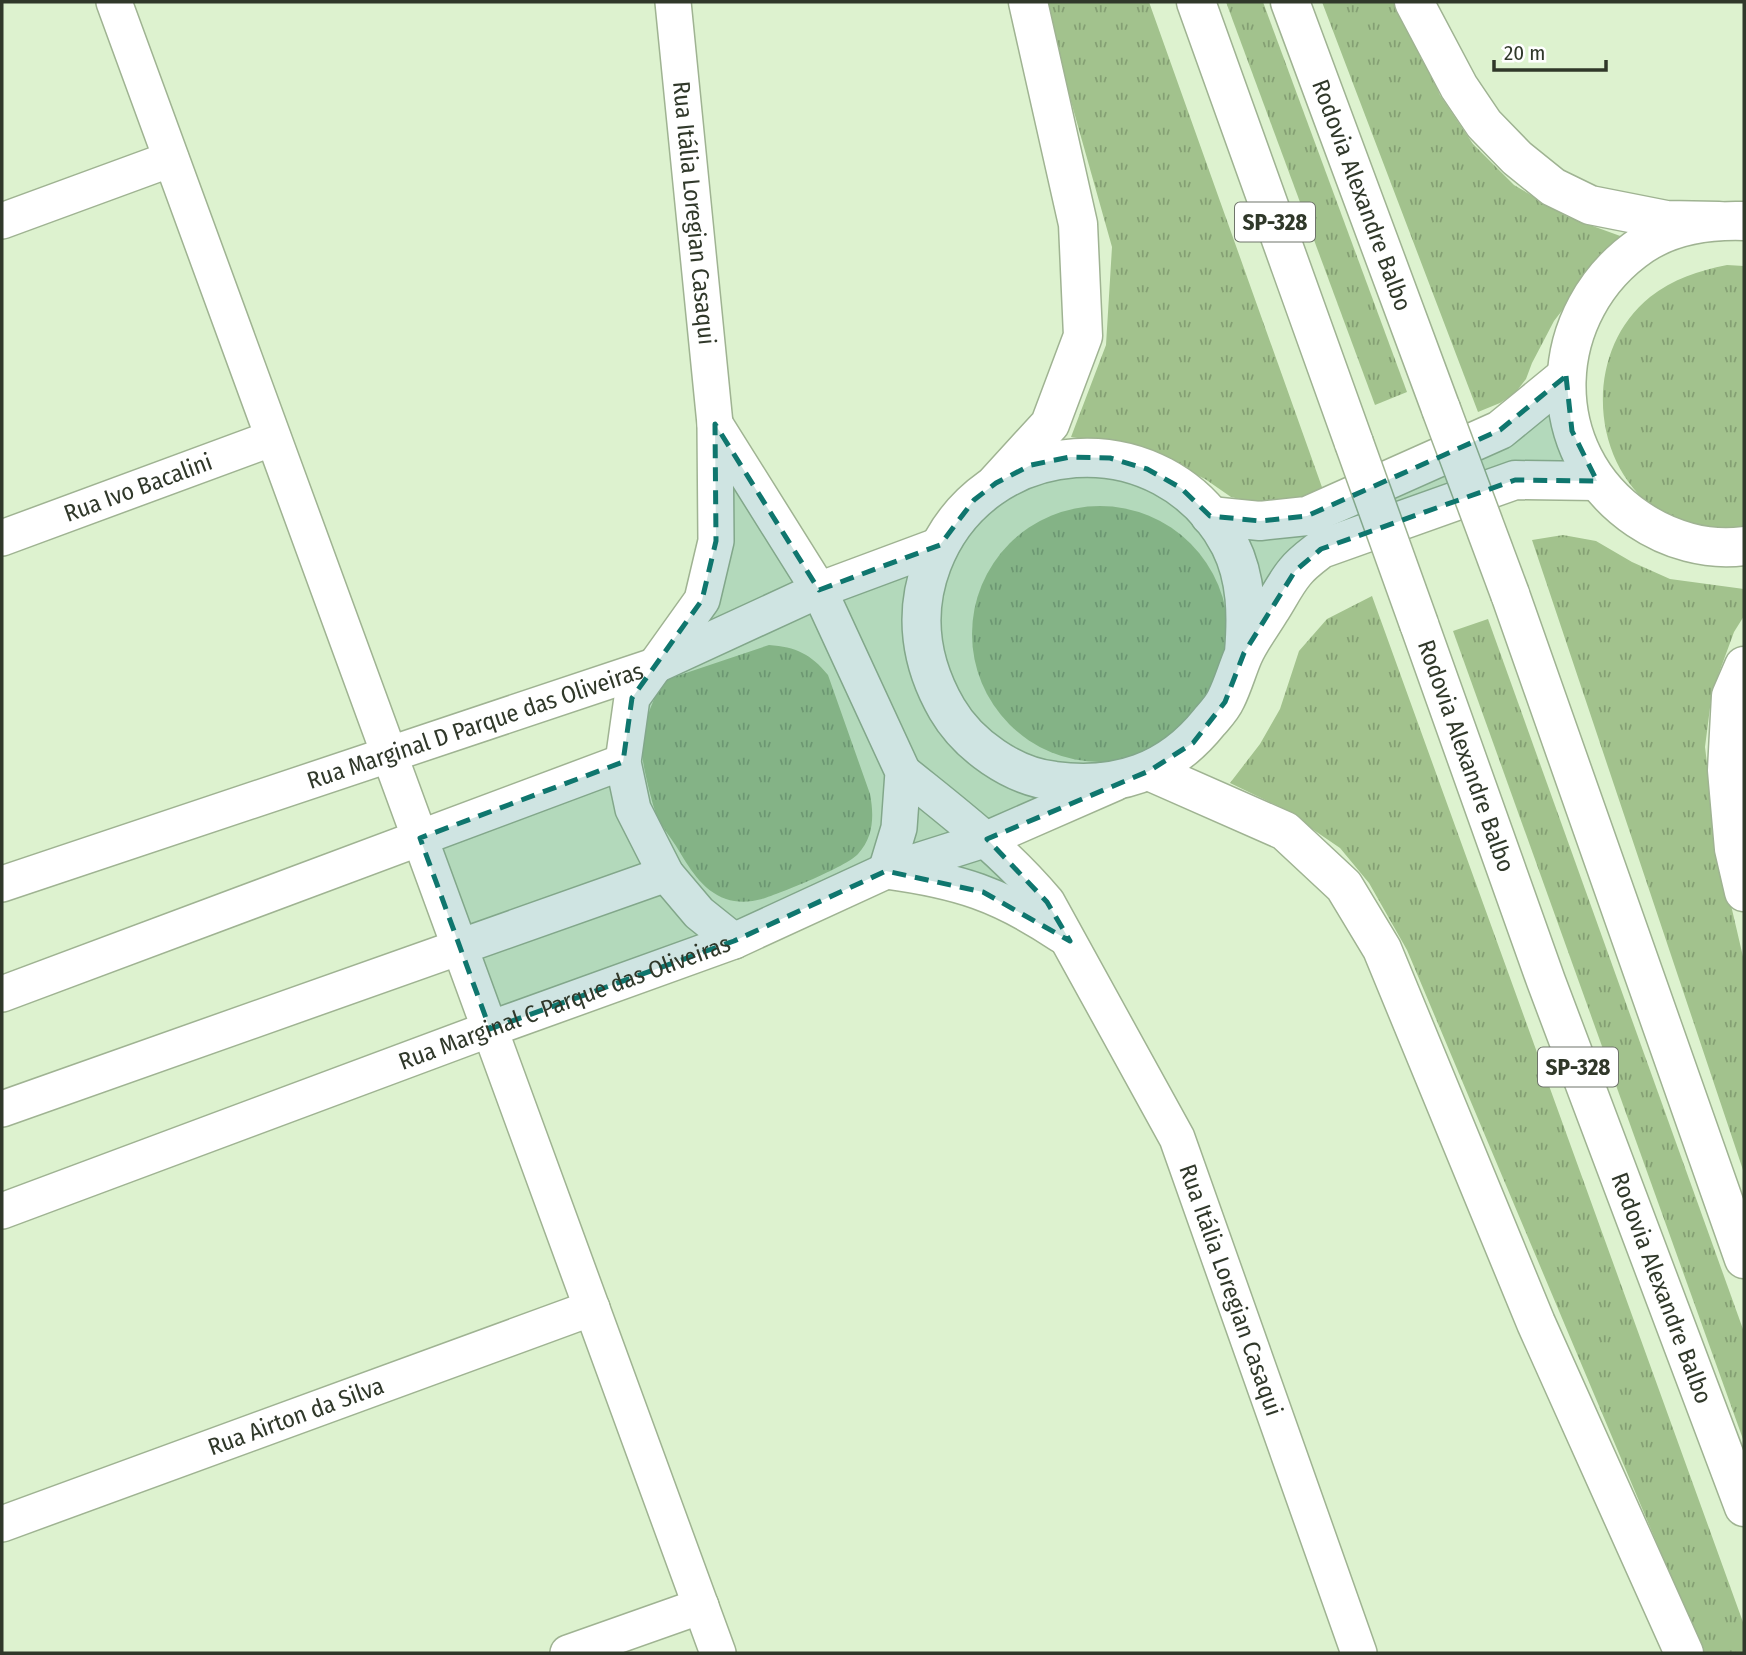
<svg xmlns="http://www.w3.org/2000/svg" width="1746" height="1655" font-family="'Fira Sans Condensed',sans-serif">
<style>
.grass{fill:url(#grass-tufts)}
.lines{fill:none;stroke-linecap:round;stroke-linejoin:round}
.minor-casing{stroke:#9fb392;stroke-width:38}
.secondary-casing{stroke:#9fb392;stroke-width:41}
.motorway-casing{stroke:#9fb392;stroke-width:41}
.minor{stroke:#fff;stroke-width:35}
.secondary{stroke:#fff;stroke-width:38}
.motorway{stroke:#fff;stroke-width:38}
.motorway-bridge-casing{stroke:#9fb392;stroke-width:41;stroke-linecap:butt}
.motorway-bridge{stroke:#fff;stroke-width:38}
.marked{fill:#0f766e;fill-opacity:0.2;stroke:#0f766e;stroke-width:5;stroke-dasharray:14 9;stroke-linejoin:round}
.labels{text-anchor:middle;stroke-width:6;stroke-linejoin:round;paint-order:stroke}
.shield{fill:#fff;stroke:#6e746a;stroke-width:2}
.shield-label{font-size:23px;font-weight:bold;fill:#30382a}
.street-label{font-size:24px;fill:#30382a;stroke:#fff}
</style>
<defs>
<pattern id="grass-tufts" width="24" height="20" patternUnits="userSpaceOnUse" patternTransform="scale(1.75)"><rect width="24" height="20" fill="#a2c28d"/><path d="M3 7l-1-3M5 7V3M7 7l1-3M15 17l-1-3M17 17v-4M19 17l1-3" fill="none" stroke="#849f73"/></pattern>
</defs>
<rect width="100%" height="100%" fill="#ddf2cf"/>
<g class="grass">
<polygon points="1043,2 1149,2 1323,490 1294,502 1262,504 1231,497 1205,479 1141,448 1071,437 1106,345 1112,247"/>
<polygon points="1226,2 1263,2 1407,392 1375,405"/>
<polygon points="1322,2 1399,2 1440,95 1473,144 1514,185 1568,217 1634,241 1574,295 1554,321 1532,363 1526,379 1515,393 1500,403 1478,412"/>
<path d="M1727 265 1744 266V535C1725 531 1687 527 1671 519 1590 477 1579 354 1650 297 1673 279 1698 271 1727 265Z"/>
<circle cx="1100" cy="634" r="128"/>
<polygon points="1563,535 1596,541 1632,562 1670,579 1744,589 1744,616 1734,632 1712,692 1705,747 1717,845 1744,961 1744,1173 1532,540"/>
<polygon points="1372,596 1744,1625 1744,1653 1703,1653 1407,950 1369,883 1340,848 1280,807 1230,783 1260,744 1280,709 1299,651 1327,619"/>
<polygon points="1488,619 1744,1332 1744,1442 1453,631"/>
<path d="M769 645C796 647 811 654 828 675L870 794C874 815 874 837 858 854 846 867 781 893 762 899 751 902 737 903 726 899 701 890 689 867 676 846 670 837 663 828 658 819 653 808 642 764 642 752 642 724 651 706 662 681Z"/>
</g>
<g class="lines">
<g class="minor-casing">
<g id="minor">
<polyline points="114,2 718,1653"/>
<path id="s1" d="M673 2 715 424 716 541 702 600 632 698 623 762 633 809 666 874 699 913 734 941"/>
<polyline points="2,221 171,159"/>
<path d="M715 424 819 590 903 772 899 828 886 871C959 881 1000 894 1061 935"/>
<path id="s2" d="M2 538 273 438"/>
<path id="s3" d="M903 772C955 814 1003 850 1047 902L1177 1138 1359 1653"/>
<path id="s4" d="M2 884 654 666 819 590 940 545"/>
<polyline points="2,994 623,762"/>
<polyline points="2,1109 666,874"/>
<path id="s5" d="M2 1211 490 1029 734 941 886 871 987 839 1115 783"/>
<path id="s6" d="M2 1524 592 1308"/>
<polyline points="568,1653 701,1606"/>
</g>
</g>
<g class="secondary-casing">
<g id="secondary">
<path d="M1744 221C1710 220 1672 225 1642 245 1545 311 1539 452 1638 519 1669 540 1707 551 1744 546"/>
<polyline points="1210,516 1260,521 1307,516 1500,430 1566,376"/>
<path d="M1244 653C1247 616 1247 579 1230 545 1164 419 982 433 932 564 913 614 921 664 947 709 968 745 1013 777 1055 781 1117 789 1169 772 1209 722 1215 715 1222 708 1226 699 1233 685 1237 670 1243 656 1250 640 1261 626 1270 611 1278 599 1285 584 1295 572 1302 563 1312 556 1321 549L1515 480 1597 481"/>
</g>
</g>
<g class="motorway-casing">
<g id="motorway">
<polyline points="1196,2 1354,443"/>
<path id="s7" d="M1290 2 1441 409"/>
<polyline points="1414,2 1459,87 1484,124 1517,158 1553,187 1590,205 1666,220 1719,221"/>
<polyline points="996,483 1050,424 1083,336 1078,224 1028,2"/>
<polyline points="1510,594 1744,1259"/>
<path id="s8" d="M1419 624 1546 981 1744 1507"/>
<polyline points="1744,666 1731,696 1727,770 1734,849 1744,892"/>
<polyline points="1149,771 1285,831 1344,886 1382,949 1536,1323 1684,1653"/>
</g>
</g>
<use href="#minor" class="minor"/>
<use href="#secondary" class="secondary"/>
<use href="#motorway" class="motorway"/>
<g class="motorway-bridge-casing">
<g id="motorway-bridge">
<polyline points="1441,409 1510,594"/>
<polyline points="1354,443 1419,624"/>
</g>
</g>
<use href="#motorway-bridge" class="motorway-bridge"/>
</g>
<path class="marked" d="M1566 376 1572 431 1597 481 1515 480 1321 549 1295 571 1244 653 1225 702 1193 743 1149 771 987 839 1047 902 1070 941 983 892 886 871 734 941 490 1029 420 838 623 762 632 698 702 600 716 541 715 424 819 590 940 545 974 500 996 483 1031 465 1070 457 1110 458 1147 469 1181 488 1210 516 1260 521 1307 516 1500 430Z"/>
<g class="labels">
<g class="shield">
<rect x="1235" y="202.5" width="80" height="39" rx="5"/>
<rect x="1538" y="1047.5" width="80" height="39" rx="5"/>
</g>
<g class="shield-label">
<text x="1275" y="230">SP-328</text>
<text x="1578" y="1075">SP-328</text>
</g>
<g class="street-label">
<text dy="8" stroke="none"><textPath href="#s7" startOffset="206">Rodovia Alexandre Balbo</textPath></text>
<text dy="8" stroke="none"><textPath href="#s1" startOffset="212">Rua Itália Loregian Casaqui</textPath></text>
<text dy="8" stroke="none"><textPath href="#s2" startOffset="145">Rua Ivo Bacalini</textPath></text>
<text dy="8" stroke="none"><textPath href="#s4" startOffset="499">Rua Marginal D Parque das Oliveiras</textPath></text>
<text dy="8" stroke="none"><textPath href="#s8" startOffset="140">Rodovia Alexandre Balbo</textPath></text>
<text dy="8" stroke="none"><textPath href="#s5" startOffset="600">Rua Marginal C Parque das Oliveiras</textPath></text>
<text dy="8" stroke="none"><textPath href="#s8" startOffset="707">Rodovia Alexandre Balbo</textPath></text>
<text dy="8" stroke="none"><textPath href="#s3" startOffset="625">Rua Itália Loregian Casaqui</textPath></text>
<text dy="8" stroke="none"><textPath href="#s6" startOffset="313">Rua Airton da Silva</textPath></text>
</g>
</g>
<rect width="1746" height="1655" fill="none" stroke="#30382a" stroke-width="7"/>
<path d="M1494 60v10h112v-10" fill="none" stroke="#30382a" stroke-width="3.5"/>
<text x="1504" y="60" font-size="21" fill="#30382a" stroke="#ffffff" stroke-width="5" paint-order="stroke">20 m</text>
</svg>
